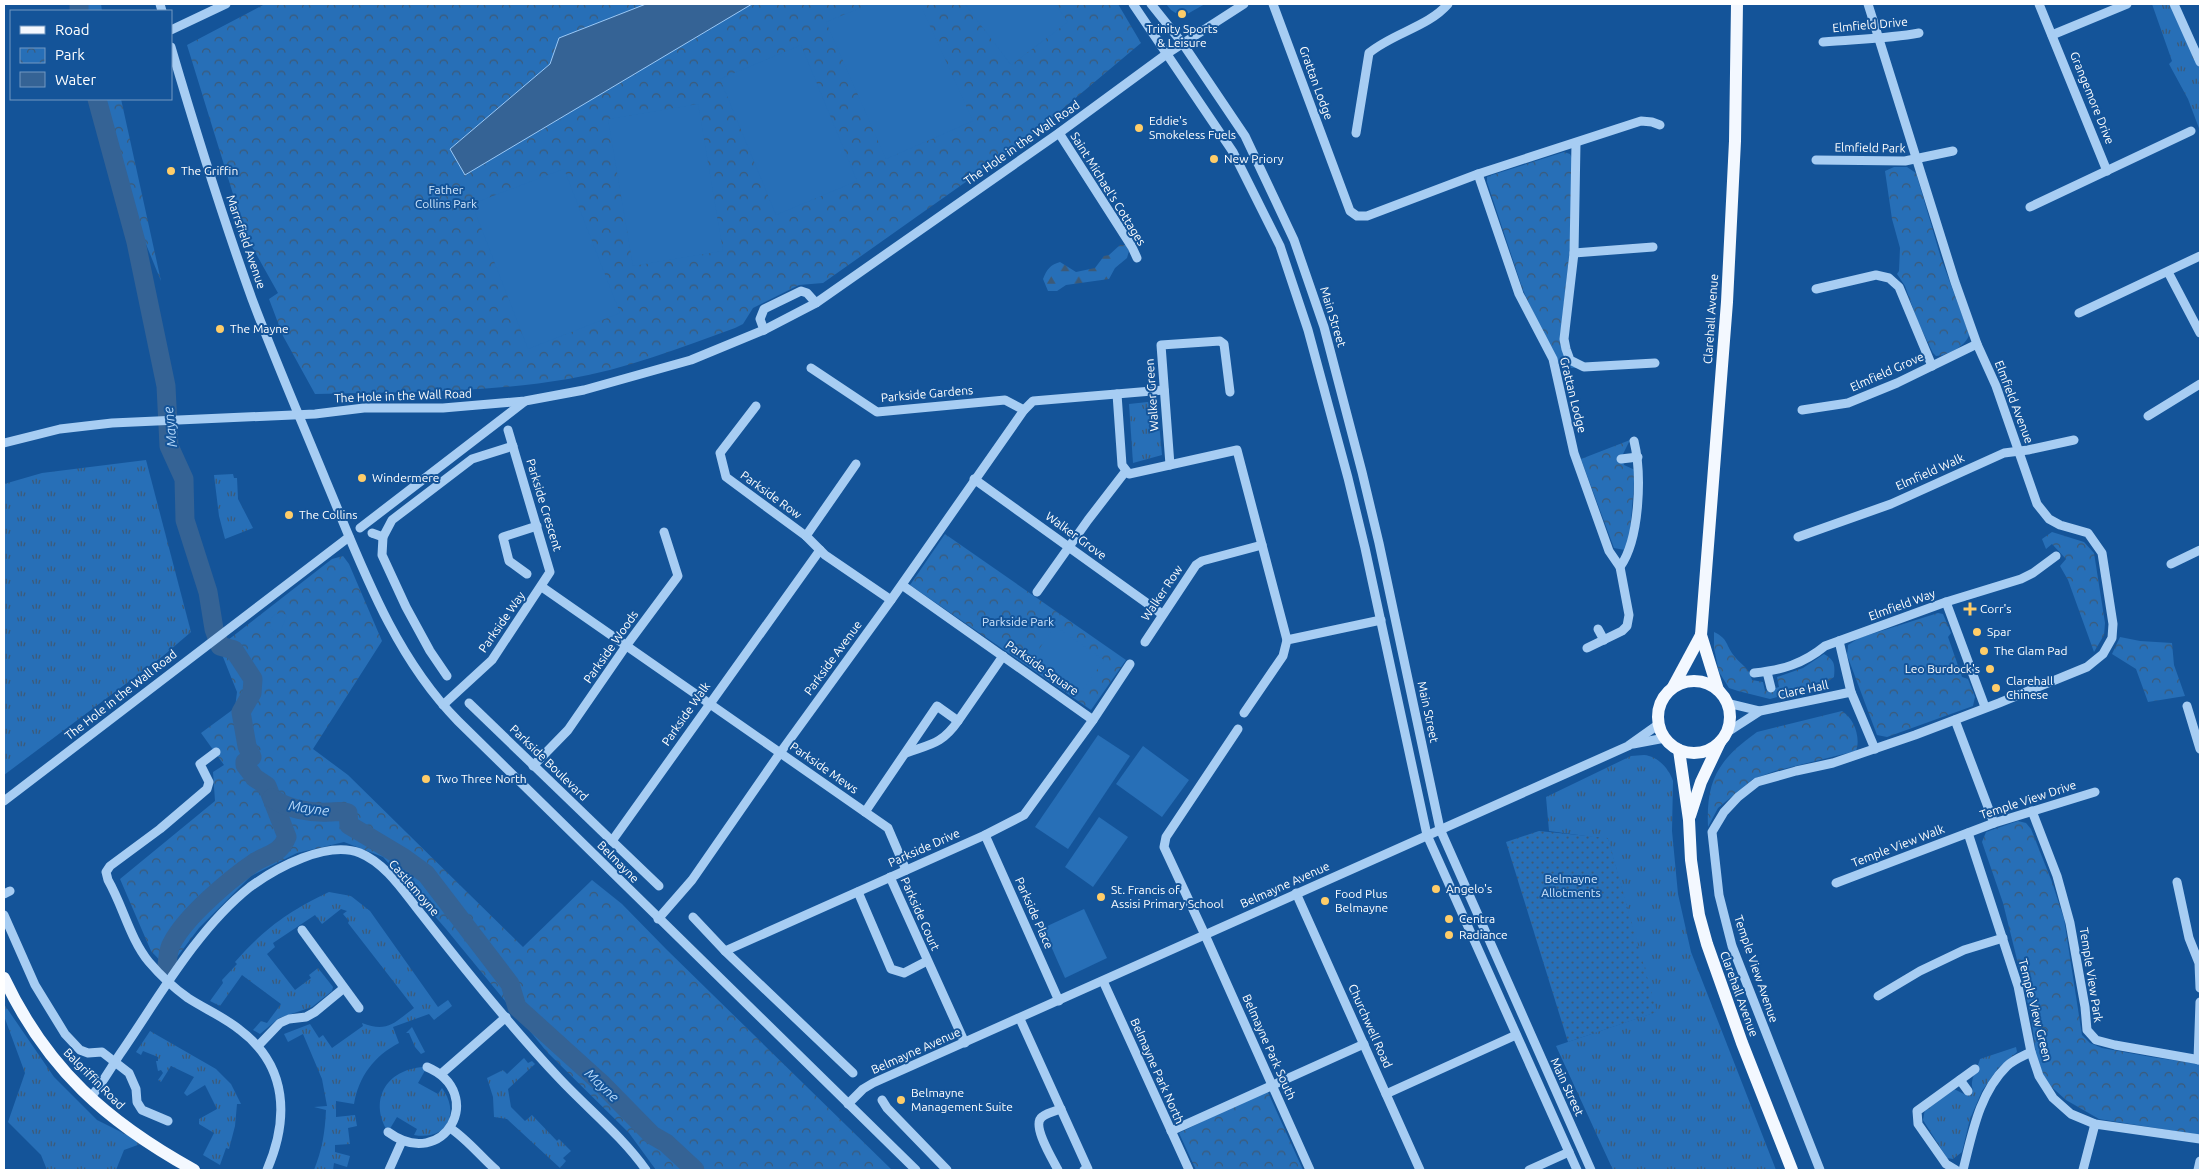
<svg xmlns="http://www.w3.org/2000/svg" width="2204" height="1174" font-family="Ubuntu,sans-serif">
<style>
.grass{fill:url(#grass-tufts)}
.forest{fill:url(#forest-firs)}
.park{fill:url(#park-crowns)}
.garden{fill:url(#garden-dots)}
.pitch{fill:#276fb7}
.water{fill:#356395;stroke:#9ac8f6}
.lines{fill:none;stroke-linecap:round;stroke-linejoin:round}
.river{stroke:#356395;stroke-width:19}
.minor{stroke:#a7cdf3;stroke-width:9}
.major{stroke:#f3f8ff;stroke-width:12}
.poi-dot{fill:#ffcd69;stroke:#145499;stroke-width:2}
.labels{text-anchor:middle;stroke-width:4;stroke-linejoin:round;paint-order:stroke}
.street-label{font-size:12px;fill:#fff;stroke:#145499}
.poi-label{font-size:12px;fill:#fff;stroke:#145499;text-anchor:start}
.park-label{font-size:12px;fill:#cfe6fd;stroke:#145499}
.water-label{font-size:14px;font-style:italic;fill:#b4d7f9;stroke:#145499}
</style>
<defs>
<pattern id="grass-tufts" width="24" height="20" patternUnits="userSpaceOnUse" patternTransform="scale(1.25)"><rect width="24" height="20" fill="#276fb7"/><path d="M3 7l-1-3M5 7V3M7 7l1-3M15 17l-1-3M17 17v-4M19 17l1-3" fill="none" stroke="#3d5a77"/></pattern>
<pattern id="forest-firs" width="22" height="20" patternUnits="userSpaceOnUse" patternTransform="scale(1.25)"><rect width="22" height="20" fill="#276fb7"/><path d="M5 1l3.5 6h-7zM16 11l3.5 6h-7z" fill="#3d5a77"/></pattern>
<pattern id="park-crowns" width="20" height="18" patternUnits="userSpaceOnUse" patternTransform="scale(1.25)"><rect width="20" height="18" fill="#276fb7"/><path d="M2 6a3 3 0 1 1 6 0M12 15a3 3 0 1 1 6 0" fill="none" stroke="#3d5a77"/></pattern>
<pattern id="garden-dots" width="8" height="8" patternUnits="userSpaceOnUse" patternTransform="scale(1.25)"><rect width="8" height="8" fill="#276fb7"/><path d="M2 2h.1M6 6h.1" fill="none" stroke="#3d5a77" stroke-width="1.8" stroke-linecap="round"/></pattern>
</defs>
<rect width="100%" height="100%" fill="#145499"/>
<g class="grass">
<polygon points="2152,4 2169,4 2185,29 2200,62 2200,131 2188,99 2169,64 2172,61"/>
<polygon points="1157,401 1162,455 1133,463 1129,404"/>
<polygon points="146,460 191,632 163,656 4,775 4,484 42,473"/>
<polygon points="233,474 234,478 237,478 238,499 253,528 225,539 219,516 214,475"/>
<path d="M1644 755C1657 756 1669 768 1673 781L1672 831 1678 894 1691 952 1776 1170H1613L1556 1046 1656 1012 1608 839 1549 831 1546 797 1631 756Z"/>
<path d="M329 892 351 896 370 911 438 1007 448 1000 452 1006 434 1020 429 1014 393 1027 399 1043C374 1056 359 1076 354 1104L336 1101V1117L355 1115 357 1126 348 1128 350 1144 335 1145V1152L350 1156 347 1167 334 1163 333 1170H314C322 1150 325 1133 326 1110L314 1107 327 1106 322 1079 303 1034 288 1042 284 1034 310 1024 319 1038 323 1035 332 1048 363 1026 362 1023C387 1033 394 1023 414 1008L348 923 349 921 343 914 347 911 341 909 322 924 315 915 273 943 275 947 267 954 295 990 311 978 309 975 318 968 333 987 332 991 312 1007 279 1018 260 1034 253 1030 261 1021 267 1023 281 1004 242 975 220 1006 210 1001 223 983 222 980 237 964 235 962C265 928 289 911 329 892Z"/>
<polygon points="4,1004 54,1077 97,1120 143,1143 124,1150 116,1170 47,1170 41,1155 8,1122 25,1073 4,1016"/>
<polygon points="412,1027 425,1052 421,1054 415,1047 409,1033 406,1033"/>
<polygon points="150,1031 216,1069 231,1084 241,1104 237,1104 235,1126 229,1149 226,1148 220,1165 203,1155 214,1133 199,1124 199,1119 217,1109 205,1085 187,1096 184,1093 194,1077 171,1066 161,1082 158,1080 163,1073 161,1070 158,1071 156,1061 158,1061 158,1057 143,1051 141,1055 136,1052"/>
<path d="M2016 1047 2017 1052 1998 1068 1982 1091 1970 1119 1962 1152 1953 1159 1947 1158 1923 1120 1925 1109 1954 1089 1966 1095 1973 1090C1969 1080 1977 1070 1980 1059Z"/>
<polygon points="524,1058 528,1063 532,1061 535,1064 508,1089 511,1107 525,1121 532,1115 557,1141 559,1139 571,1151 563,1158 566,1161 560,1168 507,1119 494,1117 493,1097 487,1078 503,1070 507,1074"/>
<path d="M427 1067 418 1083 438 1094 442 1088C461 1114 446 1141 414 1135L417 1129 397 1117 388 1132C367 1098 389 1067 427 1067Z"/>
</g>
<path class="forest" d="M1120 245H1126L1129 251 1127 258 1115 268 1109 279 1066 285 1057 291H1048L1043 279C1047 269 1050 265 1060 262L1076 272 1095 268 1104 256 1109 255Z"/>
<g class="park">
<polygon points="76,4 101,4 102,11 78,11"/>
<path d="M265 4H1118L1141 43 1028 138 823 283 799 285 753 308 743 324 735 328C680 348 626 369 568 379 485 393 399 392 315 394L283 336 269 299 278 293 246 236 187 45Z"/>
<polygon points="102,99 121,99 161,281 141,232"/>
<polygon points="1564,152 1570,154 1573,160 1570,247 1560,338 1578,368 1563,368 1555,359 1523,290 1487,182 1487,177 1492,175"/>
<path d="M1894 167H1907L1916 173 1941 258 1969 334C1968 345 1947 356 1936 356L1933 353 1918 322 1905 286 1897 274 1899 271 1900 248 1892 219 1885 171Z"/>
<polygon points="1630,440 1622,456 1624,465 1635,470 1630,532 1625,550 1614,548 1581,459"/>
<polygon points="2052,532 2084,542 2094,553 2105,623 2104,635 2094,652 2068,580 2060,566 2066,559 2052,544 2046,549 2042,539"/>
<polygon points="945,534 1126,660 1091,710 910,585"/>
<polygon points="343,556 349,564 382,641 313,749 348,775 523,947 592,880 622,904 666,949 892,1170 656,1170 629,1133 547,1052 446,929 383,857 344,842 297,853 251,876 199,928 168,969 151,951 120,879 215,801 213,772 224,765 201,733 235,708 237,692 219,647 332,559"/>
<polygon points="1938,613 1943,614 1951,633 1948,637 1962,677 1968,679 1975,697 1973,706 1887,737 1877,735 1847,655 1848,645 1859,638"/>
<path d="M1714 632C1729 639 1725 645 1735 657 1742 666 1749 667 1752 680L1763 682 1765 691 1779 687 1777 677 1803 668 1824 654C1835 660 1835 665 1834 677L1823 685 1770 699 1738 691 1729 688 1719 672 1714 648Z"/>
<polygon points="2120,637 2140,641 2172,643 2174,665 2185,696 2148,702 2136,669 2112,654"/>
<path d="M1842 711C1854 718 1861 738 1856 751L1775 771 1753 779 1718 808 1708 827C1706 780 1718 760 1757 732Z"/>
<polygon points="2018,821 2026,823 2031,829 2052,882 2064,919 2082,1035 2090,1043 2102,1048 2151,1057 2200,1064 2200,1135 2099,1119 2066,1100 2046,1082 2036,1055 2031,1016 2003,903 1982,842 1986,832"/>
<polygon points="1267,1090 1303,1170 1196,1170 1179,1133"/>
</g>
<polygon class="garden" points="1539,831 1608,838 1657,1012 1568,1042 1506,842"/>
<g class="pitch">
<polygon points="870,4 920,4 973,121 886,159 826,22"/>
<polygon points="965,4 1055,4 1068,22 1011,65"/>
<polygon points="1166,4 1205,4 1182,17 1171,10"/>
<polygon points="801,45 857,181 776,215 720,79"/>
<polygon points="698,104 723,251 633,266 608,119"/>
<polygon points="564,169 620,313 528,349 472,204"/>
<path d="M281 613 287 615 279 635 270 628C270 619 272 614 281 613Z"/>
<polygon points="1055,626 1104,660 1081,692 1033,658"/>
<polygon points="1098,735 1130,756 1068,849 1035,827"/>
<polygon points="1143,746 1189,780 1162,817 1116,784"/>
<polygon points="1099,817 1128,837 1093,887 1065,867"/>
<polygon points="1084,909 1107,958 1065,978 1043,928"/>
</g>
<polygon class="water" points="646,4 752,4 465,175 450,149 550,64 559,38"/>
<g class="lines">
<g class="river">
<polyline points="79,4 79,11"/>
<path d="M97 99 136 242 166 386 169 446 184 479 185 520 208 592 214 629 220 646 234 650 253 679 252 693 241 712 247 746 252 757 245 762V765L255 778 267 786 287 837C280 854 270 853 255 862 230 879 186 916 172 943 168 949 168 958 167 965"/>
<path d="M272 798C287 809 310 813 329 812 335 812 342 810 348 813L349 825 404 858 426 874 510 984 517 1007 601 1083 652 1135 666 1143 695 1170"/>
</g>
<g class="minor">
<polyline points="160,4 162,11"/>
<polyline points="1133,4 1233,152 1280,246 1308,330 1348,478 1365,548 1427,835 1577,1170"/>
<polyline points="1151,4 1183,44 1245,136 1294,240 1324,327 1362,472 1379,543 1440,829 1591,1170"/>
<polyline points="1273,4 1350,211 1357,216 1367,216 1478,174 1641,121 1652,122 1660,125"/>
<polyline points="2039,4 2107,171"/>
<polyline points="2174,4 2200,62"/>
<polyline points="171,30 226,4"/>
<polyline points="2052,35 2127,4"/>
<path d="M1823 42C1855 39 1887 39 1919 33"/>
<path d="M171 47C196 132 222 216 252 299 275 360 301 420 326 481 361 564 393 655 458 721L916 1170"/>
<polyline points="1059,133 1132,247 1137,258"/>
<path d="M1356 133 1369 53C1393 33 1428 27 1448 4"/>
<polyline points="1576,143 1574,253 1564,339 1566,349 1570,360 1584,367 1655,363"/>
<polyline points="1816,160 1905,161 1953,151"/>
<polyline points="1478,174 1519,294 1553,359 1574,453 1609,551 1620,567 1629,615 1627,626 1622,631 1587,648"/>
<polyline points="2030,207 2191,131"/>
<polyline points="1574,253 1653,247"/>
<polyline points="2168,272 2200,333"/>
<polyline points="1816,289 1876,275 1889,278 1899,287 1932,366"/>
<polyline points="2079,313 2200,256"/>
<polyline points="764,330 760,319 764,309 801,291 807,293 816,303"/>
<polyline points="811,368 877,412 1005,400 1024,410"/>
<polyline points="1117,394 1122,465 1129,474 1237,450 1287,640"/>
<polyline points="756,406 720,453 726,477 806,536 825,555 891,600"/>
<polyline points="1802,410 1848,403 1897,383 1977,344"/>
<polyline points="2148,416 2200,384"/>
<polyline points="4,443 60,429 112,423 315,414 364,408 443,408 525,401 584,390 691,360 764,330 816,303 1059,133 1168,53 1244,4"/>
<polyline points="1621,459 1638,457"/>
<polyline points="1170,465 1161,345 1220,341 1224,344 1230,392"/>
<polyline points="974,479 1162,614"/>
<polyline points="360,528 524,402"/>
<polyline points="372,533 383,537"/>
<polyline points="806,536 856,464"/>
<polyline points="1798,537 1891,504 2004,453 2028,450 2074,440"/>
<polyline points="2171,564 2200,550"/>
<path d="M1620 567C1640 539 1642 474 1634 441"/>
<polyline points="527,574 509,561 503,537 537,526"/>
<polyline points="902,585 1093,720"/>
<polyline points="542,587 888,828 906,870"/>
<polyline points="1037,592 1088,520 1125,472"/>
<polyline points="1946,602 1985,707"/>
<polyline points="1598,629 1604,640"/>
<polyline points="1839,641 1851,692 1875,749"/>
<polyline points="1145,642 1196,565 1202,561 1262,545"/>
<polyline points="1767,672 1771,688"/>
<path d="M1754 673C1782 670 1803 664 1825 646L1946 602 2021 579 2033 573 2056 556"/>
<polyline points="447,676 430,651 406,607 382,555 383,537 392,520 472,459 513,446"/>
<polyline points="469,703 612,841"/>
<polyline points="1727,703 1760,711"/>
<polyline points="443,705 492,660 550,572 508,430"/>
<polyline points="2187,706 2200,749"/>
<polyline points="1244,713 1283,656 1287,640 1381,620"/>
<polyline points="1955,720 1994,823"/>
<polyline points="1238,729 1166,837 1164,847 1205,935 1310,1170"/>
<polyline points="1726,733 1760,711 1851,692"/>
<polyline points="1633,744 1665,738"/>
<path d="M216 752 200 764 209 782 207 789 160 829 110 866 106 872 108 880C123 906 130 939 149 962 160 975 174 988 188 998 205 1009 224 1017 240 1030 288 1066 289 1119 267 1170"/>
<path d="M906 753C931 744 942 744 958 721"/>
<polyline points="533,766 568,730 626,646 678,576 664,532"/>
<polyline points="4,801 349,537"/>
<polyline points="2032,811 2057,876 2070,923 2085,1007 2087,1030 2096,1040 2115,1045 2200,1060"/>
<polyline points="865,812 937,706 958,721 1003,656"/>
<polyline points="1968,833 2018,986 2031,1052 2039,1076 2053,1098 2071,1114 2095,1124 2200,1139"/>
<polyline points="985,835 1059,1001"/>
<polyline points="890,877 965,1043"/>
<polyline points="2177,882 2189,938 2199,963 2200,988"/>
<polyline points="1836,883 1994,823 2095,792"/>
<polyline points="659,886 612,841 820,550"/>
<polyline points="858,892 891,969 904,973 927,961"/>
<polyline points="1296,893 1420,1170"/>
<polyline points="4,894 10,891"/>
<polyline points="4,915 35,985 65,1034 80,1050 88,1053 102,1052 129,1073 136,1089 137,1102 142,1110 168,1121"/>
<polyline points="693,917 725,951 853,1073"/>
<polyline points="658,919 692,880 780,753 891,600 1024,410 1033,401 1164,390"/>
<polyline points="302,930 359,1008"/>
<polyline points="725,951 985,835 1024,815 1093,720 1130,664"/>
<polyline points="1103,981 1189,1170"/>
<polyline points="1878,996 1920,971 1964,950 2003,938"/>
<polyline points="1020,1019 1088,1169 1084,1170"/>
<polyline points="258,1046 280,1023 289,1019 306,1017 315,1012 344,988"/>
<polyline points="2198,1060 2200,1002"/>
<polyline points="441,1074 506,1017"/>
<polyline points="1960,1080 1968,1091"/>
<polyline points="1386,1094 1516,1035"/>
<path d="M90 1098C102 1084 110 1069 120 1054 158 999 197 929 250 887 276 868 327 840 360 853 387 864 405 894 423 916 466 971 511 1027 559 1078 588 1109 622 1136 646 1170"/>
<polyline points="882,1100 887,1108 947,1170"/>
<polyline points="848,1104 863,1089 873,1083 1628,746 1659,724"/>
<path d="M450 1128C467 1139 481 1157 496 1170"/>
<polyline points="1171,1131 1364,1044"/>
<path d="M388 1132C444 1173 488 1093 427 1067"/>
<polyline points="389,1170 402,1141"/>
<path d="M1058 1170C1053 1160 1031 1125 1042 1117 1047 1113 1055 1111 1061 1109"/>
<polyline points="1529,1170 1569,1152"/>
<polyline points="1820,1170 1732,946 1719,895 1712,832 1724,812 1738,797 1757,782 1796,771 1833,763 1915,735 1999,703 2087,667 2103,654 2112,638 2113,624 2102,553 2088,533 2060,525 2049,519 2037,504 1996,386 1977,344 1955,282 1868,4"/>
<polyline points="1956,1170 1946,1164 1918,1124 1917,1111 1975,1069"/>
<path d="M1963 1170C1972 1135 1979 1093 2007 1066 2013 1060 2023 1056 2031 1052"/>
<polyline points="2083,1170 2095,1124"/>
<polyline points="2198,1170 2200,1161"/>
</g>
<g class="major">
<circle cx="1694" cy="717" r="36"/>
<polyline points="1673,687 1701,635"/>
<polyline points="1718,690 1701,635 1727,302 1735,141 1737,4"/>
<polyline points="1679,750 1689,820 1691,860 1699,915 1707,944 1742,1043 1792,1170"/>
<polyline points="1690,816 1701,782 1720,742"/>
<path d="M4 978C47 1069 107 1122 194 1170"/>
</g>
</g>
<g class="poi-dot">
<circle cx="1182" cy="14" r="5"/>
<circle cx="1139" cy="128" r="5"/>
<circle cx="1214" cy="159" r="5"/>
<circle cx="171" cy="171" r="5"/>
<circle cx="220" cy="329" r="5"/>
<circle cx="362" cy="478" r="5"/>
<circle cx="289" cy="515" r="5"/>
<path d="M1967.5 601.5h5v5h5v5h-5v5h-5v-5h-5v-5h5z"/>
<circle cx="1977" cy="632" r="5"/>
<circle cx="1984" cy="651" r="5"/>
<circle cx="1990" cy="669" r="5"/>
<circle cx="1996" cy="688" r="5"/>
<circle cx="426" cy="779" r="5"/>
<circle cx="1436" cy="889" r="5"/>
<circle cx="1101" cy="897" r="5"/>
<circle cx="1325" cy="901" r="5"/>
<circle cx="1449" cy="919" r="5"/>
<circle cx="1449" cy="935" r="5"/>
<circle cx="901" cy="1100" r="5"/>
</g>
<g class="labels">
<g class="street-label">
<text transform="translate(1870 25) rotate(-5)" y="4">Elmfield Drive</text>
<text transform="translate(1316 83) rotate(70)" y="4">Grattan Lodge</text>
<text transform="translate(2092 98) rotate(68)" y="4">Grangemore Drive</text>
<text transform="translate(1022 143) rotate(-35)" y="4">The Hole in the Wall Road</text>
<text transform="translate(1870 148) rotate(1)" y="4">Elmfield Park</text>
<text transform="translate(1108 189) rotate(58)" y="4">Saint Michael's Cottages</text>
<text transform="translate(246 242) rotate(71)" y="4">Marrsfield Avenue</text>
<text transform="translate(1333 317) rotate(73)" y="4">Main Street</text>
<text transform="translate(1711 319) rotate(-86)" y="4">Clarehall Avenue</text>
<text transform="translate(1887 372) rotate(-24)" y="4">Elmfield Grove</text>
<text transform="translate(927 394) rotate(-5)" y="4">Parkside Gardens</text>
<text transform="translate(1152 395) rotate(-94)" y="4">Walker Green</text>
<text transform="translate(1573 395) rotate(76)" y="4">Grattan Lodge</text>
<text transform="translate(403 396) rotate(-2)" y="4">The Hole in the Wall Road</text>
<text transform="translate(2014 402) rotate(69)" y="4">Elmfield Avenue</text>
<text transform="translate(1930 472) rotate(-24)" y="4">Elmfield Walk</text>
<text transform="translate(771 495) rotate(36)" y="4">Parkside Row</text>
<text transform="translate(544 505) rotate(73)" y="4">Parkside Crescent</text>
<text transform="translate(1076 536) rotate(36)" y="4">Walker Grove</text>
<text transform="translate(1162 593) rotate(-56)" y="4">Walker Row</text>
<text transform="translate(1902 605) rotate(-20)" y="4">Elmfield Way</text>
<text transform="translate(502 622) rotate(-55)" y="4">Parkside Way</text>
<text transform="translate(611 647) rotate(-55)" y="4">Parkside Woods</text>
<text transform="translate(833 658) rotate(-54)" y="4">Parkside Avenue</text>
<text transform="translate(1042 668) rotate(35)" y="4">Parkside Square</text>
<text transform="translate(1803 690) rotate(-12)" y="4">Clare Hall</text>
<text transform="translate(121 695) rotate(-38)" y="4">The Hole in the Wall Road</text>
<text transform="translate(1428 712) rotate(78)" y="4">Main Street</text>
<text transform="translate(686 714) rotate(-55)" y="4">Parkside Walk</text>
<text transform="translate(549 763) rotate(44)" y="4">Parkside Boulevard</text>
<text transform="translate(824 768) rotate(35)" y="4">Parkside Mews</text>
<text transform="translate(2028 800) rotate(-18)" y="4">Temple View Drive</text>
<text transform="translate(1898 846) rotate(-21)" y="4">Temple View Walk</text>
<text transform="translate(924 848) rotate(-24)" y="4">Parkside Drive</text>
<text transform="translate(618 862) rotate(45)" y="4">Belmayne</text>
<text transform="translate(1285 885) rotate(-24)" y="4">Belmayne Avenue</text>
<text transform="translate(414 888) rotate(49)" y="4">Castlemoyne</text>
<text transform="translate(1034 913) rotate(66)" y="4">Parkside Place</text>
<text transform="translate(920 914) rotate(66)" y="4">Parkside Court</text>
<text transform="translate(1756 969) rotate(71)" y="4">Temple View Avenue</text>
<text transform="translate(2091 975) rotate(81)" y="4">Temple View Park</text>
<text transform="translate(1739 994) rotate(70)" y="4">Clarehall Avenue</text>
<text transform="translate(2035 1010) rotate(76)" y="4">Temple View Green</text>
<text transform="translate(1370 1026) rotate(66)" y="4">Churchwell Road</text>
<text transform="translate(1269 1047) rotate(66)" y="4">Belmayne Park South</text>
<text transform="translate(916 1051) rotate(-24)" y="4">Belmayne Avenue</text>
<text transform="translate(1157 1071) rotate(66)" y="4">Belmayne Park North</text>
<text transform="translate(94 1079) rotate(45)" y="4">Balgriffin Road</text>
<text transform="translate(1567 1087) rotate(65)" y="4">Main Street</text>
</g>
<g class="poi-label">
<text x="1182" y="33" text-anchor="middle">Trinity Sports<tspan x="1182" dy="14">&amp; Leisure</tspan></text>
<text x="1149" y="125">Eddie's<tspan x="1149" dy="14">Smokeless Fuels</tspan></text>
<text x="1224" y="163">New Priory</text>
<text x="181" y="175">The Griffin</text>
<text x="230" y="333">The Mayne</text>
<text x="372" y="482">Windermere</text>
<text x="299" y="519">The Collins</text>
<text x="1980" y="613">Corr's</text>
<text x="1987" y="636">Spar</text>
<text x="1994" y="655">The Glam Pad</text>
<text x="1980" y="673" text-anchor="end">Leo Burdock's</text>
<text x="2006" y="685">Clarehall<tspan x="2006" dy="14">Chinese</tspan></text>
<text x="436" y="783">Two Three North</text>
<text x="1446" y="893">Angelo's</text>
<text x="1111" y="894">St. Francis of<tspan x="1111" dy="14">Assisi Primary School</tspan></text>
<text x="1335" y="898">Food Plus<tspan x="1335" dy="14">Belmayne</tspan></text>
<text x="1459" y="923">Centra</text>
<text x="1459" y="939">Radiance</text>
<text x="911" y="1097">Belmayne<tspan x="911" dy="14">Management Suite</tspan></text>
</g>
<g class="park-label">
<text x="446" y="194">Father<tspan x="446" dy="14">Collins Park</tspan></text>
<text x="1018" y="626">Parkside Park</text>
<text x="1571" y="883">Belmayne<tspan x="1571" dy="14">Allotments</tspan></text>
</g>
<g class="water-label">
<text transform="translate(170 427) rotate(-96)" y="5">Mayne</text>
<text transform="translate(309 808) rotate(8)" y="5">Mayne</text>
<text transform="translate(602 1085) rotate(44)" y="5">Mayne</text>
</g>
</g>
<rect width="2204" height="1174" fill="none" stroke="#ffffff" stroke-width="10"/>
<rect x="10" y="10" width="162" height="90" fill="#145499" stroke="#7298c2"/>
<rect x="20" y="26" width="25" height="8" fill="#f3f8ff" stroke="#7298c2"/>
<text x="55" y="35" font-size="15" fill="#ffffff">Road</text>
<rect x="20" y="48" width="25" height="15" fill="url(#park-crowns)" stroke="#7298c2"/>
<text x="55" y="60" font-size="15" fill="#ffffff">Park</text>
<rect x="20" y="72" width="25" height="15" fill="#356395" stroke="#7298c2"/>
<text x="55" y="85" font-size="15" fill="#ffffff">Water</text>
</svg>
